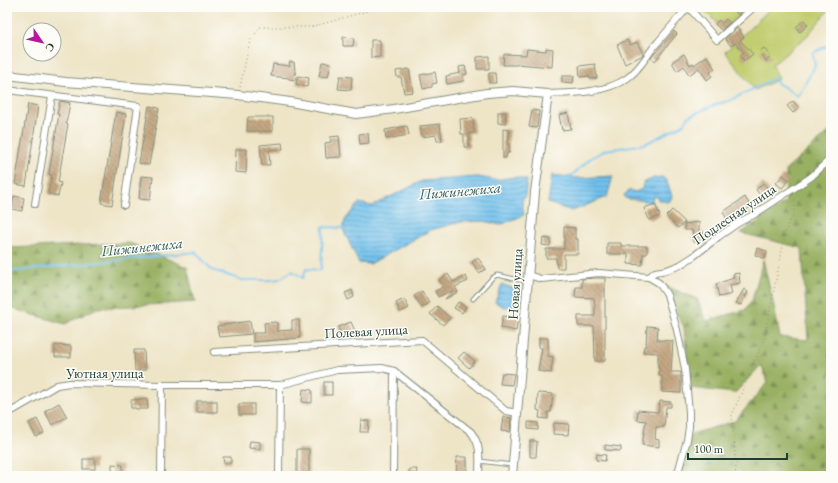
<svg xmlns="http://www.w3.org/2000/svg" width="838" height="483" font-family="'EB Garamond',serif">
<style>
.forest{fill:url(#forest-firs);stroke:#5c764b}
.garden{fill:#c1cd6f;stroke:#708552}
.water{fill:url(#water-rules);stroke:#487f90}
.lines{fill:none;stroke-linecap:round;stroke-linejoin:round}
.stream{stroke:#72c1ed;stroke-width:2}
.building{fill:url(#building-back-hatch)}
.service-casing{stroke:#86907d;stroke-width:5}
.minor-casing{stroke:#86907d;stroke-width:8}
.tertiary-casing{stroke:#86907d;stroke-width:10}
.path{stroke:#86907d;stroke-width:1;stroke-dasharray:1 3;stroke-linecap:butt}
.service{stroke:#fff;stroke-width:3}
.minor{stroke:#fff;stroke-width:6}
.tertiary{stroke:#fff;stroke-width:8}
.labels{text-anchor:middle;stroke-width:3;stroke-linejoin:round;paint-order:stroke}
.street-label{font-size:14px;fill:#1f3d34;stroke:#fdfcf7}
.water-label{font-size:15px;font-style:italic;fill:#345e62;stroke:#fdfcf7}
</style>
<defs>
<pattern id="forest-firs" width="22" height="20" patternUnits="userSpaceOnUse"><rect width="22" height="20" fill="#98b062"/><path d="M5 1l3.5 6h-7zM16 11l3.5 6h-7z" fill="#7b9052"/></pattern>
<pattern id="water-rules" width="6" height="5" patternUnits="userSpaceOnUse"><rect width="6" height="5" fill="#72c1ed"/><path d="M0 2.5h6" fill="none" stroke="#5d9ec1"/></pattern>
<pattern id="building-back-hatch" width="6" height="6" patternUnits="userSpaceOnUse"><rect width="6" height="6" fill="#c5a782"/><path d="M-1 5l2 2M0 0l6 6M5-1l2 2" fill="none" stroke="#9f896b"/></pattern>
</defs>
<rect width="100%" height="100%" fill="#fdfcf7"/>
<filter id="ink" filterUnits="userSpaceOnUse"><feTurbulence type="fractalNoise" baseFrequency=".025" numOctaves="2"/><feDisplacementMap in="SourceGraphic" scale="8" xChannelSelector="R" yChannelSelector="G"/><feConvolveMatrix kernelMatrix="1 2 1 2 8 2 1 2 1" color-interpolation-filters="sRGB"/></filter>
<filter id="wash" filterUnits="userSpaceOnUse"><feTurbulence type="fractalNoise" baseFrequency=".012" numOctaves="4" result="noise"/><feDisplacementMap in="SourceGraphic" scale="16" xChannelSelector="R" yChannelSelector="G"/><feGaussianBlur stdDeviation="0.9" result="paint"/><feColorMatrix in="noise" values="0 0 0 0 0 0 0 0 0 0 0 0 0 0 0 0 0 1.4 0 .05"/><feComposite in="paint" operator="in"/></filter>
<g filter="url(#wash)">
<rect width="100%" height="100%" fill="#eee4c6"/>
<g class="forest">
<polygon points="831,130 831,476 680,476 691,434 735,421 768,382 761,365 735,393 690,388 684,327 661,284 697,299 706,321 745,310 752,301 763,260 774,306 780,337 808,340 802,248 741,233 786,202 786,170"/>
<polygon points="130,243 187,267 195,302 97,308 65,324 7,307 7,248"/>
</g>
<g class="garden">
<polygon points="702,7 750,7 724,30"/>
<polygon points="772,7 831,7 807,36 772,65 779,79 755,90 725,52"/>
</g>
<g class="water">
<polygon points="552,175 578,178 613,176 607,197 572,211 548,203"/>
<polygon points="478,177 495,180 515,177 527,180 525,196 522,201 524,215 500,225 484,221 460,222 431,230 370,264 359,263 343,229 345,220 359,203 372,206 422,181"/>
<path d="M662 177 667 181 672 196 670 201 666 202 662 200H658V197L655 196 652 199 653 202 652 203C644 199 633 201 625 198L624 195 630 190 635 192 642 189 643 183 654 178Z"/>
<polygon points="502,284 518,290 516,306 504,307 495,302"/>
</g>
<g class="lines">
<g class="stream">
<polyline points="569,178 591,158 606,150 645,144 684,124 689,116 717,104 729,101 775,78 776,82 798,96 815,66 813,53 831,44"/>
<polyline points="7,272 195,252 212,270 242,280 274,280 281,278 292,271 303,278 306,269 321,270 323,227 344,228"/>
</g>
</g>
<g id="blocks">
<g class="building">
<polygon points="737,7 747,7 738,15 734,10"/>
<polygon points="726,19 730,23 721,30 715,24 719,20 722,23"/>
<polygon points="804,20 808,25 800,32 796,27"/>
<polygon points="737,28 744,37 740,40 753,54 744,61 740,55 744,53 735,43 731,46 725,39"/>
<polygon points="674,31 677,34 655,61 651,58"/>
<polygon points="343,37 354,38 353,46 343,46"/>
<polygon points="371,40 380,40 380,57 371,58"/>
<polygon points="627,40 630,45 637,42 643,54 641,56 625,64 617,45"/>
<polygon points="546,48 553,49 552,67 517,64 517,65 503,65 504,54 526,55 527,49 546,51"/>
<polygon points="764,48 771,57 766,61 760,51"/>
<polygon points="684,54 690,65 693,63 694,65 707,56 715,69 710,72 712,76 707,80 699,68 689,75 684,66 677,71 672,62"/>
<polygon points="489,56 489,69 477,69 477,57"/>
<polygon points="289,62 294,62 296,80 289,79 289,78 271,76 273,64 290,66"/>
<polygon points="322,62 331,63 328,77 319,76"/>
<polygon points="595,64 597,78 590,79 589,76 580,77 579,66"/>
<polygon points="465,66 467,74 463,75 464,81 447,84 446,76 460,73 459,67"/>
<polygon points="409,69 413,92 404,93 401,77 397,77 396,71"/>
<polygon points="435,72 437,83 432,84 432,87 423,89 420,75"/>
<polygon points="489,73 495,73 496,83 489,83"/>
<polygon points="298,76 309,78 307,87 296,84"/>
<polygon points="340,76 352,77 351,90 338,89"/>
<polygon points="562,76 574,76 573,83 562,82"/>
<polygon points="60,101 70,103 66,124 68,124 58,182 61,183 58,196 48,194 52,175 49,174 59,114 57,114"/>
<polygon points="793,101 799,108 793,113 787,106"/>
<polygon points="28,104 38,106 26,186 15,184"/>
<polygon points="149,106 159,108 149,165 139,163"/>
<polygon points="532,110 539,111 537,128 529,127"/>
<polygon points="116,112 126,114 112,205 101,203"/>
<polygon points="498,112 506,112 505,124 498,123"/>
<polygon points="568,113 571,129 562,130 559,115"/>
<polygon points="248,117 273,117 273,131 247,131"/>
<polygon points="473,118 474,133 469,133 469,147 464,147 464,134 461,134 460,119"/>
<polygon points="440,124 442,141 437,141 436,135 422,137 420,126"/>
<polygon points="407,126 409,135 386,139 385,130"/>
<polygon points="503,129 510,130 508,144 509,144 509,153 507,153 506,158 503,158"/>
<polygon points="368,133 369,143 360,144 359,134"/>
<polygon points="339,136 341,157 326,158 325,143 331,142 330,137"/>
<polygon points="282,143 283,149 269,150 270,165 262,165 260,145"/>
<polygon points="236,149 247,149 246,173 235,172"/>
<polygon points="783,175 789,180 782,188 776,183"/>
<polygon points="141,176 153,177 150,200 139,199"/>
<polygon points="763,183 770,191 763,198 756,190"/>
<polygon points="14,196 24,198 22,211 12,209"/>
<polygon points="745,197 751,207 728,221 723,212"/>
<polygon points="655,204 660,216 649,220 644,208"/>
<polygon points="672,210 685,222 678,228 666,216"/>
<polygon points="699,222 699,232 703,231 704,241 694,242 692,230 685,230 684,224"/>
<polygon points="564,227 575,228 575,239 578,239 578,254 564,254 564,268 557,268 556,258 546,258 546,249 564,249"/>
<polygon points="543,238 551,239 550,246 542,245"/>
<polygon points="607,243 621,243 621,246 647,246 647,254 643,254 642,265 628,264 628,254 607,254"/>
<polygon points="757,248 767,251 765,259 755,255"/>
<polygon points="478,258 486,269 479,273 472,262"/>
<polygon points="739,273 740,283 730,285 732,294 719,297 716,284 734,278 733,274"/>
<polygon points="448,274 453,282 466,276 468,281 455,287 458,292 445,299 453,290 438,297 435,291 443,287 439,280"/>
<polygon points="596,278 605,278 605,361 595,361 594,326 578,326 578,316 595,316 595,305 594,298 575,297 576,287 582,287 582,279"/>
<polygon points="744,289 748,292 741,305 736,303"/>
<polygon points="352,290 354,297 348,300 345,293"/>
<polygon points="422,291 429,303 422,308 414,296"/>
<polygon points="404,299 409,308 400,312 396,303"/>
<polygon points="458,302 466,307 462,313 454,308"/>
<polygon points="437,306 450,318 443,325 430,314"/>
<polygon points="503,316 518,318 516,331 501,328"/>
<polygon points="292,320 299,320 300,338 253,342 253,333 265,333 264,323 277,322 277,331 292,330"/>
<polygon points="250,321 252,334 219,337 217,326"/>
<polygon points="351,322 355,331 342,337 338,327"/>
<polygon points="647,326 658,327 657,340 673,341 671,372 681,372 681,393 662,392 662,376 659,376 659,368 658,368 658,353 643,352 644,346 646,346"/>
<polygon points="539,338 548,338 548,356 553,357 551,373 538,371 542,348 539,348"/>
<polygon points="55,345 71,346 71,357 55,357"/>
<polygon points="134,350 144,350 145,370 135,371"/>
<polygon points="464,352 475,361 469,368 458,358"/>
<polygon points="502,373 514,374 512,385 500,384"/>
<rect x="324" y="382" width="8" height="13"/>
<polygon points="303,389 312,390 312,403 302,402"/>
<polygon points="538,393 553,394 551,412 548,412 548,419 539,418 540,411 537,410"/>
<polygon points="147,399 148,409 136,409 136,408 131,408 131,400"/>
<rect x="197" y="401" width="20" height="11"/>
<polygon points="660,401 671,402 671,407 666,407 664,427 656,427 655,439 659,440 659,447 642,445 646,421 637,420 638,410 658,412"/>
<polygon points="59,403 67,417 52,425 45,411"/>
<rect x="239" y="404" width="15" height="11"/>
<polygon points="503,417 511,418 510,432 501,431"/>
<polygon points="37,419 44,433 36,437 29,423"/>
<polygon points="361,420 369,421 368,432 360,432"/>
<polygon points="528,422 538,423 538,430 528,429"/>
<polygon points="554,423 569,424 568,435 553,434"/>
<polygon points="250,441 260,442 260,449 249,448"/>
<polygon points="530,441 537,441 536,457 530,457"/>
<polygon points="605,445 621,447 621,451 605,450"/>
<polygon points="297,449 309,449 309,473 297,474"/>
<polygon points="597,454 606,455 605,461 596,460"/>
<polygon points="223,457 231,457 231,463 224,463"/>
<polygon points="457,457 467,457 467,474 456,474"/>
<rect x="83" y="459" width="12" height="10"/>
<polygon points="112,464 123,465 122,476 112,475"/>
<polygon points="409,469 417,469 416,476 409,476"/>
</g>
</g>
</g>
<g filter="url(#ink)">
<use href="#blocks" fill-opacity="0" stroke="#86907d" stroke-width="1"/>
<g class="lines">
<g class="service-casing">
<g id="service">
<polyline points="473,299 492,278 497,275 528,282"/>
<polyline points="479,461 512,465"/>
</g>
</g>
<g class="minor-casing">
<g id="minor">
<polyline points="687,8 691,10 717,40 754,7"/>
<polyline points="7,90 138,106 124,205"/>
<path d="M548 94C574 93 604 93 626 79 640 70 647 54 658 42 668 30 678 19 688 7"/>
<polyline points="35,204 52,96"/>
<polyline points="528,275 541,279 599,273 649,277 659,283 667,295 677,330 685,369 689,412 689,427 687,440 677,476"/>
<polyline points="649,277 655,272 667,270 680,265 694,256 718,237 738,223 755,214 811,177 828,161"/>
<polyline points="214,352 422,340 506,411 518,413"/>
<path d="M7 414 57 385 70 383 162 385H280L337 370 382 368 394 371 471 432C482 446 479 459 479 476"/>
<polyline points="161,476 162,385"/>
<polyline points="279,476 280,385"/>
<polyline points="393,476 394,371"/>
</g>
</g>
<g class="tertiary-casing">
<polyline id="tertiary" points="7,75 66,82 238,95 290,102 356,114 394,109 487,93 513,91 548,94 535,192 512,476"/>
</g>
<g class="path">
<polyline points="240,87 250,41 260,27 311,27 382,7"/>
<polyline points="735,476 736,467 732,415 764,339 787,226 794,214 795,199 799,193"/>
</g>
<use href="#service" class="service"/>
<use href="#minor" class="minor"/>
<use href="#tertiary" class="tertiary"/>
</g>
</g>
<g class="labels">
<g class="street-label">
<text transform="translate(734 214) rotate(-34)" y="5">Подлесная улица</text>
<text transform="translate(515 284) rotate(-86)" y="5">Новая улица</text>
<text transform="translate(366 331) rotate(-3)" y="5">Полевая улица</text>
<text x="105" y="378">Уютная улица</text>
</g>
<g class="water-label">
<text transform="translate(460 191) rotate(-5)" y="5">Пижинежиха</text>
<text transform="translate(142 247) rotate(-6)" y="5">Пижинежиха</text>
</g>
</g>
<rect width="838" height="483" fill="none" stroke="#fdfcf7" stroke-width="24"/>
<g transform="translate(42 42) rotate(124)"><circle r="19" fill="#fdfcf7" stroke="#a4b0a9"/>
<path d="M0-3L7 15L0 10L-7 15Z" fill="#b5179e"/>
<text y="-6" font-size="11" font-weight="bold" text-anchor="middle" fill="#1f3d34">С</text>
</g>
<path d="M688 453v6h99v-6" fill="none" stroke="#1f3d34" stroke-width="2"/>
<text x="694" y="453" font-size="12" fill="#1f3d34" stroke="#fdfcf7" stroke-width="3" paint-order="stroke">100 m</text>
</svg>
